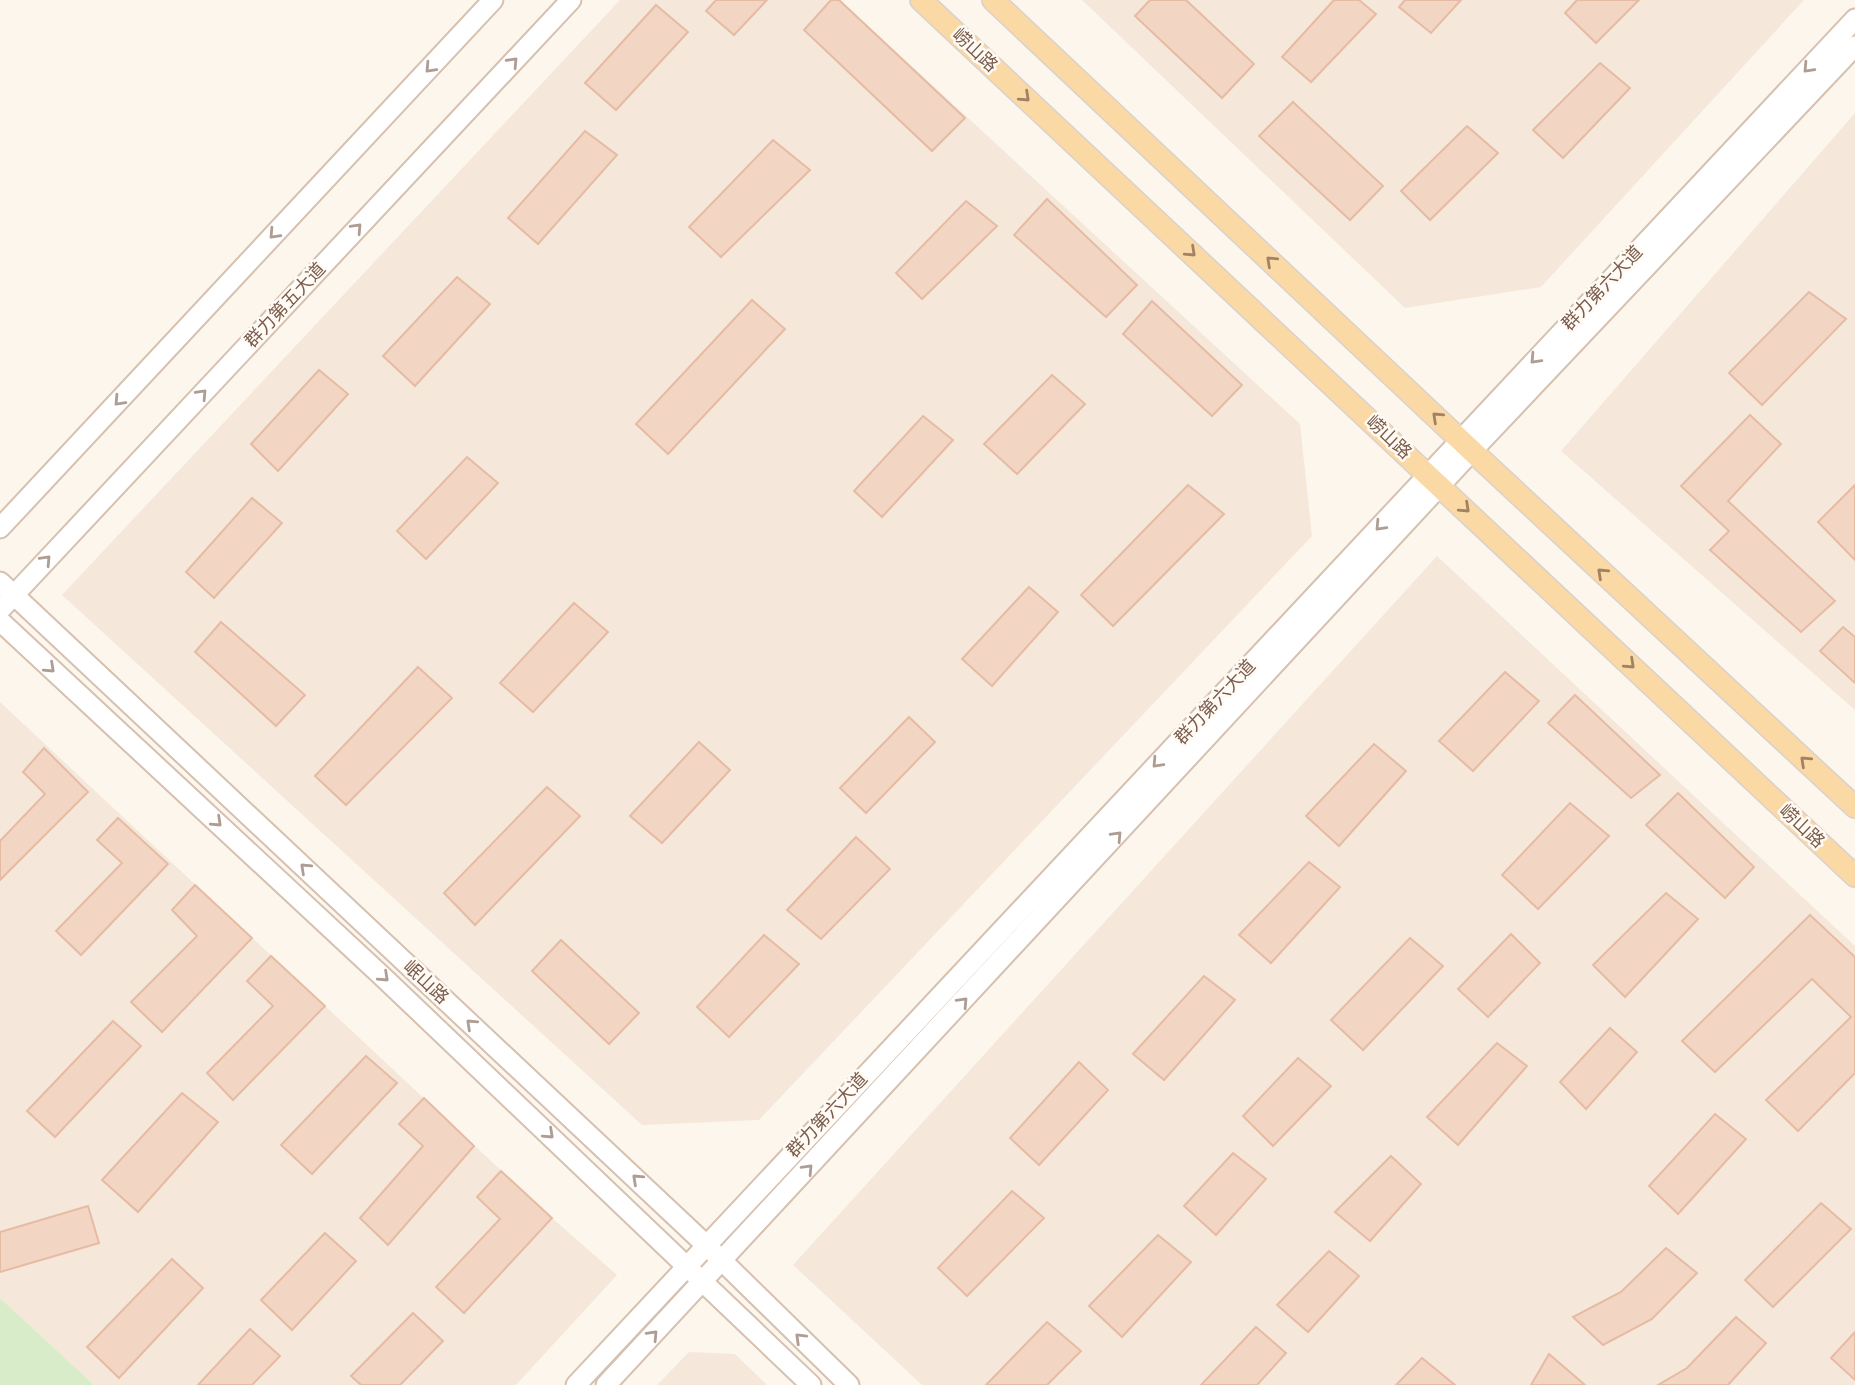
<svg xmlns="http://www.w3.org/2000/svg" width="1855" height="1385" font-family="'Golos Text','Noto Sans SC',sans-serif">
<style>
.residential{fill:#f5e8da}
.green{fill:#d8ecc9}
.building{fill:#f3d5c3;stroke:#e6bba3;stroke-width:2}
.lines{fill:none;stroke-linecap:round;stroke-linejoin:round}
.secondary-casing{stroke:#d6c0b0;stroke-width:23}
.primary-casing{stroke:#dad1cd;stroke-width:24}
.secondary{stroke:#fff;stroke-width:19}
.primary{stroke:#fbd9a5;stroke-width:21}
.oneway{stroke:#af9d94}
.oneway2{stroke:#a18267}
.labels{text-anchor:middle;stroke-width:5;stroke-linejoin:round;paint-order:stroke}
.street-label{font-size:18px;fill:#7a5c4d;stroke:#fffaf3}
</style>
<rect width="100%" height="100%" fill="#fdf6ec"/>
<g class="residential">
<polygon points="620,0 840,0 1300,424 1312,536 759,1120 642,1125 62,595"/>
<polygon points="1082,0 1804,0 1541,287 1405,308"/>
<polygon points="1855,113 1855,710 1561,451"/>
<polygon points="1437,556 1855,946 1855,1385 922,1385 793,1265"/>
<polygon points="0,702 552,1218 617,1275 516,1385 94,1385 0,1298"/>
<polygon points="689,1352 735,1354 767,1385 657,1385"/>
</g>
<polygon class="green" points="0,1298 94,1385 0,1385"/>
<g class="building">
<polygon points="716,0 767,0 734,35 706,11"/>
<polygon points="831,0 839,0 965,118 932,151 804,30"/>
<polygon points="1150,0 1186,0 1254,64 1222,98 1135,16"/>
<polygon points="1334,0 1359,0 1376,14 1311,82 1282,57"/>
<polygon points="1405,0 1461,0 1431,33 1399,7"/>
<polygon points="1577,0 1639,0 1596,43 1565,13"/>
<polygon points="656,5 688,32 616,110 585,83"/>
<polygon points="1600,63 1630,88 1563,158 1533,130"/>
<polygon points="1293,102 1383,186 1350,220 1259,136"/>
<polygon points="1467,126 1498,153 1430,220 1401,191"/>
<polygon points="585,131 617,155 538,244 508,218"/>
<polygon points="773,140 810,170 721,257 689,227"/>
<polygon points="1047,199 1137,285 1106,317 1014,235"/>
<polygon points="966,201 997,226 922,299 896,273"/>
<polygon points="457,277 490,304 415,386 383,356"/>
<polygon points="1809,292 1846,319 1762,405 1729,373"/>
<polygon points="752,300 785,329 668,454 636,424"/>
<polygon points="1152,301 1242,385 1212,416 1123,334"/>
<polygon points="319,370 348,394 278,471 251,444"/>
<polygon points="1052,375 1085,404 1017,474 984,444"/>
<polygon points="1750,415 1781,444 1728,501 1835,601 1801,632 1710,550 1729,531 1681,486"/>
<polygon points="923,416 953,440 882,517 854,491"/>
<polygon points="467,457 498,483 426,559 397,531"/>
<polygon points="1188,485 1224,514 1113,626 1081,595"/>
<polygon points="1855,485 1855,560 1818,522"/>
<polygon points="252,498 282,523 214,598 186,572"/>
<polygon points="1029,587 1058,612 992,686 962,659"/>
<polygon points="574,603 608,632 533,712 500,683"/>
<polygon points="221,622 305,695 276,726 195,652"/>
<polygon points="1843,627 1855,637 1855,683 1820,651"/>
<polygon points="418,667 452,698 346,805 315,776"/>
<polygon points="1505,672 1539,701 1473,771 1439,741"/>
<polygon points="1575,695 1660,775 1631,798 1548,723"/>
<polygon points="909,717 935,742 866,813 840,788"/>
<polygon points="699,742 730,770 662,843 630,816"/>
<polygon points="1374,744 1406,771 1339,846 1306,816"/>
<polygon points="44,748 88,792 0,880 0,841 45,794 23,772"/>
<polygon points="547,787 580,816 475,925 444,893"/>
<polygon points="1678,793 1754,867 1725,898 1646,825"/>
<polygon points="1570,803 1609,836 1538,909 1502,875"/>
<polygon points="118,818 168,864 81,955 56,931 122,863 97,840"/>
<polygon points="856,837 890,869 821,939 787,910"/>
<polygon points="1309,862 1340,887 1271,963 1239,935"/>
<polygon points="195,885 252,938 162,1032 131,1002 197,936 172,910"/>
<polygon points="1666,893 1698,919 1625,997 1593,965"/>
<polygon points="1810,915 1855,957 1855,1073 1798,1131 1766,1100 1851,1017 1812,979 1715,1072 1682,1041"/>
<polygon points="1511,934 1540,963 1488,1017 1458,989"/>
<polygon points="764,935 799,964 729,1037 697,1007"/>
<polygon points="1410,938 1443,966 1363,1050 1331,1020"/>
<polygon points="561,940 639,1013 609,1044 532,971"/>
<polygon points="271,956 325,1006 233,1100 207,1073 273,1006 247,981"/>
<polygon points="1204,976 1235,1000 1164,1080 1133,1054"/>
<polygon points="113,1021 141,1046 55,1137 27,1111"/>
<polygon points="1610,1028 1637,1052 1586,1109 1560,1082"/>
<polygon points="1497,1043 1527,1066 1458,1145 1427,1117"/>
<polygon points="366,1056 397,1083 312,1174 281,1145"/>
<polygon points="1298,1058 1331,1086 1273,1146 1243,1116"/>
<polygon points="1079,1062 1108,1090 1039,1165 1010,1138"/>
<polygon points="182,1093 218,1122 138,1212 102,1180"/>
<polygon points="424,1098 474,1146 388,1245 360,1218 423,1146 399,1124"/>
<polygon points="1715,1114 1746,1139 1678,1214 1649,1186"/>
<polygon points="1233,1153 1266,1179 1216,1235 1184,1206"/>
<polygon points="1391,1156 1421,1184 1370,1241 1335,1212"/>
<polygon points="501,1171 552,1218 464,1313 436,1287 500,1219 477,1197"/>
<polygon points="1012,1191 1044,1218 967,1296 938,1268"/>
<polygon points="1821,1203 1851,1229 1773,1307 1745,1280"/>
<polygon points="88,1206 99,1243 0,1272 0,1232"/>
<polygon points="325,1233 356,1261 292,1330 261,1300"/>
<polygon points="1158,1235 1191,1262 1122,1337 1089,1306"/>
<polygon points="1666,1248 1697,1273 1652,1319 1603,1345 1573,1317 1621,1292"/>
<polygon points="1329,1251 1359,1276 1308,1332 1277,1305"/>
<polygon points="172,1259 203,1288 119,1378 87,1347"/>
<polygon points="413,1313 443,1341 400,1385 361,1385 351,1376"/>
<polygon points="1736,1317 1766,1343 1728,1385 1658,1385 1687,1368"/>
<polygon points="1047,1322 1081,1351 1047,1385 986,1385"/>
<polygon points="1256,1327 1286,1353 1257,1385 1201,1385"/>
<polygon points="250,1329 280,1356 252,1385 198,1385"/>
<polygon points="1855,1332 1855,1380 1831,1358"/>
<polygon points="1549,1354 1585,1385 1531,1385"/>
<polygon points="1422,1358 1455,1385 1396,1385"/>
</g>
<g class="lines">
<g class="secondary-casing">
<g id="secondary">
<polyline points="0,528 493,0"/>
<polyline points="0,582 706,1245 849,1385"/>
<polyline points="0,610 571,0"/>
<polyline points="0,621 383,977 811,1385"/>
<polyline points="576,1385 1855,19"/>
<polyline points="606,1385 1472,451 1855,46"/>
</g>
</g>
<g class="primary-casing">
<g id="primary">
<polyline points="921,0 1855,876"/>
<polyline points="993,0 1472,451 1855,807"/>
</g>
</g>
<use href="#secondary" class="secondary"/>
<use href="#primary" class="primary"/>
</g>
<defs><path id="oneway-chevron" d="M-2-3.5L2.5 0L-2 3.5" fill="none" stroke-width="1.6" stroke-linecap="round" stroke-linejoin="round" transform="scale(1.75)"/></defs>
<g class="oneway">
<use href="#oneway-chevron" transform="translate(513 62) rotate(-47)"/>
<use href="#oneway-chevron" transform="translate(430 68) rotate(133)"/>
<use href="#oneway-chevron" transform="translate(1808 68) rotate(133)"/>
<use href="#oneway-chevron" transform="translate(357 228) rotate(-47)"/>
<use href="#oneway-chevron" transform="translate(274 234) rotate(133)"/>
<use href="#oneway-chevron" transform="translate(1535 359) rotate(133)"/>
<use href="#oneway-chevron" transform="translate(202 394) rotate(-47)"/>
<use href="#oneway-chevron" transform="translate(119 401) rotate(133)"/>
<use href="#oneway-chevron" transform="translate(1380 526) rotate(133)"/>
<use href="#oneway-chevron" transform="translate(46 560) rotate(-47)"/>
<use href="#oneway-chevron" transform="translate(50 668) rotate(43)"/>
<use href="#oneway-chevron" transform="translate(1157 763) rotate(133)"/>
<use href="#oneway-chevron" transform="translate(217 822) rotate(43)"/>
<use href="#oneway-chevron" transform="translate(1117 836) rotate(-47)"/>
<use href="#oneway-chevron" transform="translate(305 868) rotate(-137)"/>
<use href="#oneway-chevron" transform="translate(384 977) rotate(43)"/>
<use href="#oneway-chevron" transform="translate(963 1002) rotate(-47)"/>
<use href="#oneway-chevron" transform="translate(471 1024) rotate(-137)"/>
<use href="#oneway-chevron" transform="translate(549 1134) rotate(43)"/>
<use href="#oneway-chevron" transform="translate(808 1169) rotate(-47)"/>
<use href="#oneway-chevron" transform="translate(637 1179) rotate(-137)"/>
<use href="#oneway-chevron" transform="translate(653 1335) rotate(-47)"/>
<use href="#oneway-chevron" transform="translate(800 1338) rotate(-136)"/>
</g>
<g class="oneway2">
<use href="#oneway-chevron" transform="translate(1025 97) rotate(43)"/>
<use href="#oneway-chevron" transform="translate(1191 252) rotate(43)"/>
<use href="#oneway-chevron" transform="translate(1271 261) rotate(-137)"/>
<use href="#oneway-chevron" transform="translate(1437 417) rotate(-137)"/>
<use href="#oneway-chevron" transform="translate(1465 508) rotate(43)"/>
<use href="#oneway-chevron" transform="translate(1602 573) rotate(-137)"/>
<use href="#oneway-chevron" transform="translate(1630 664) rotate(43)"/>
<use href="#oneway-chevron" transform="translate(1805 761) rotate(-137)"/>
</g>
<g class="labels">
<g class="street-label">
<text transform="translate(975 50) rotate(43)" y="6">崂山路</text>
<text transform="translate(1602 288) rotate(-47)" y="6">群力第六大道</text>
<text transform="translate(285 305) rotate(-47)" y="6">群力第五大道</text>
<text transform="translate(1389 437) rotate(43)" y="6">崂山路</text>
<text transform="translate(1215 702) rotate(-47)" y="6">群力第六大道</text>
<text transform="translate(1802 826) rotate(43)" y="6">崂山路</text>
<text transform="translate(426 982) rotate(43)" y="6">岷山路</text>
<text transform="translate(827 1115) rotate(-47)" y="6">群力第六大道</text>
</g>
</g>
</svg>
